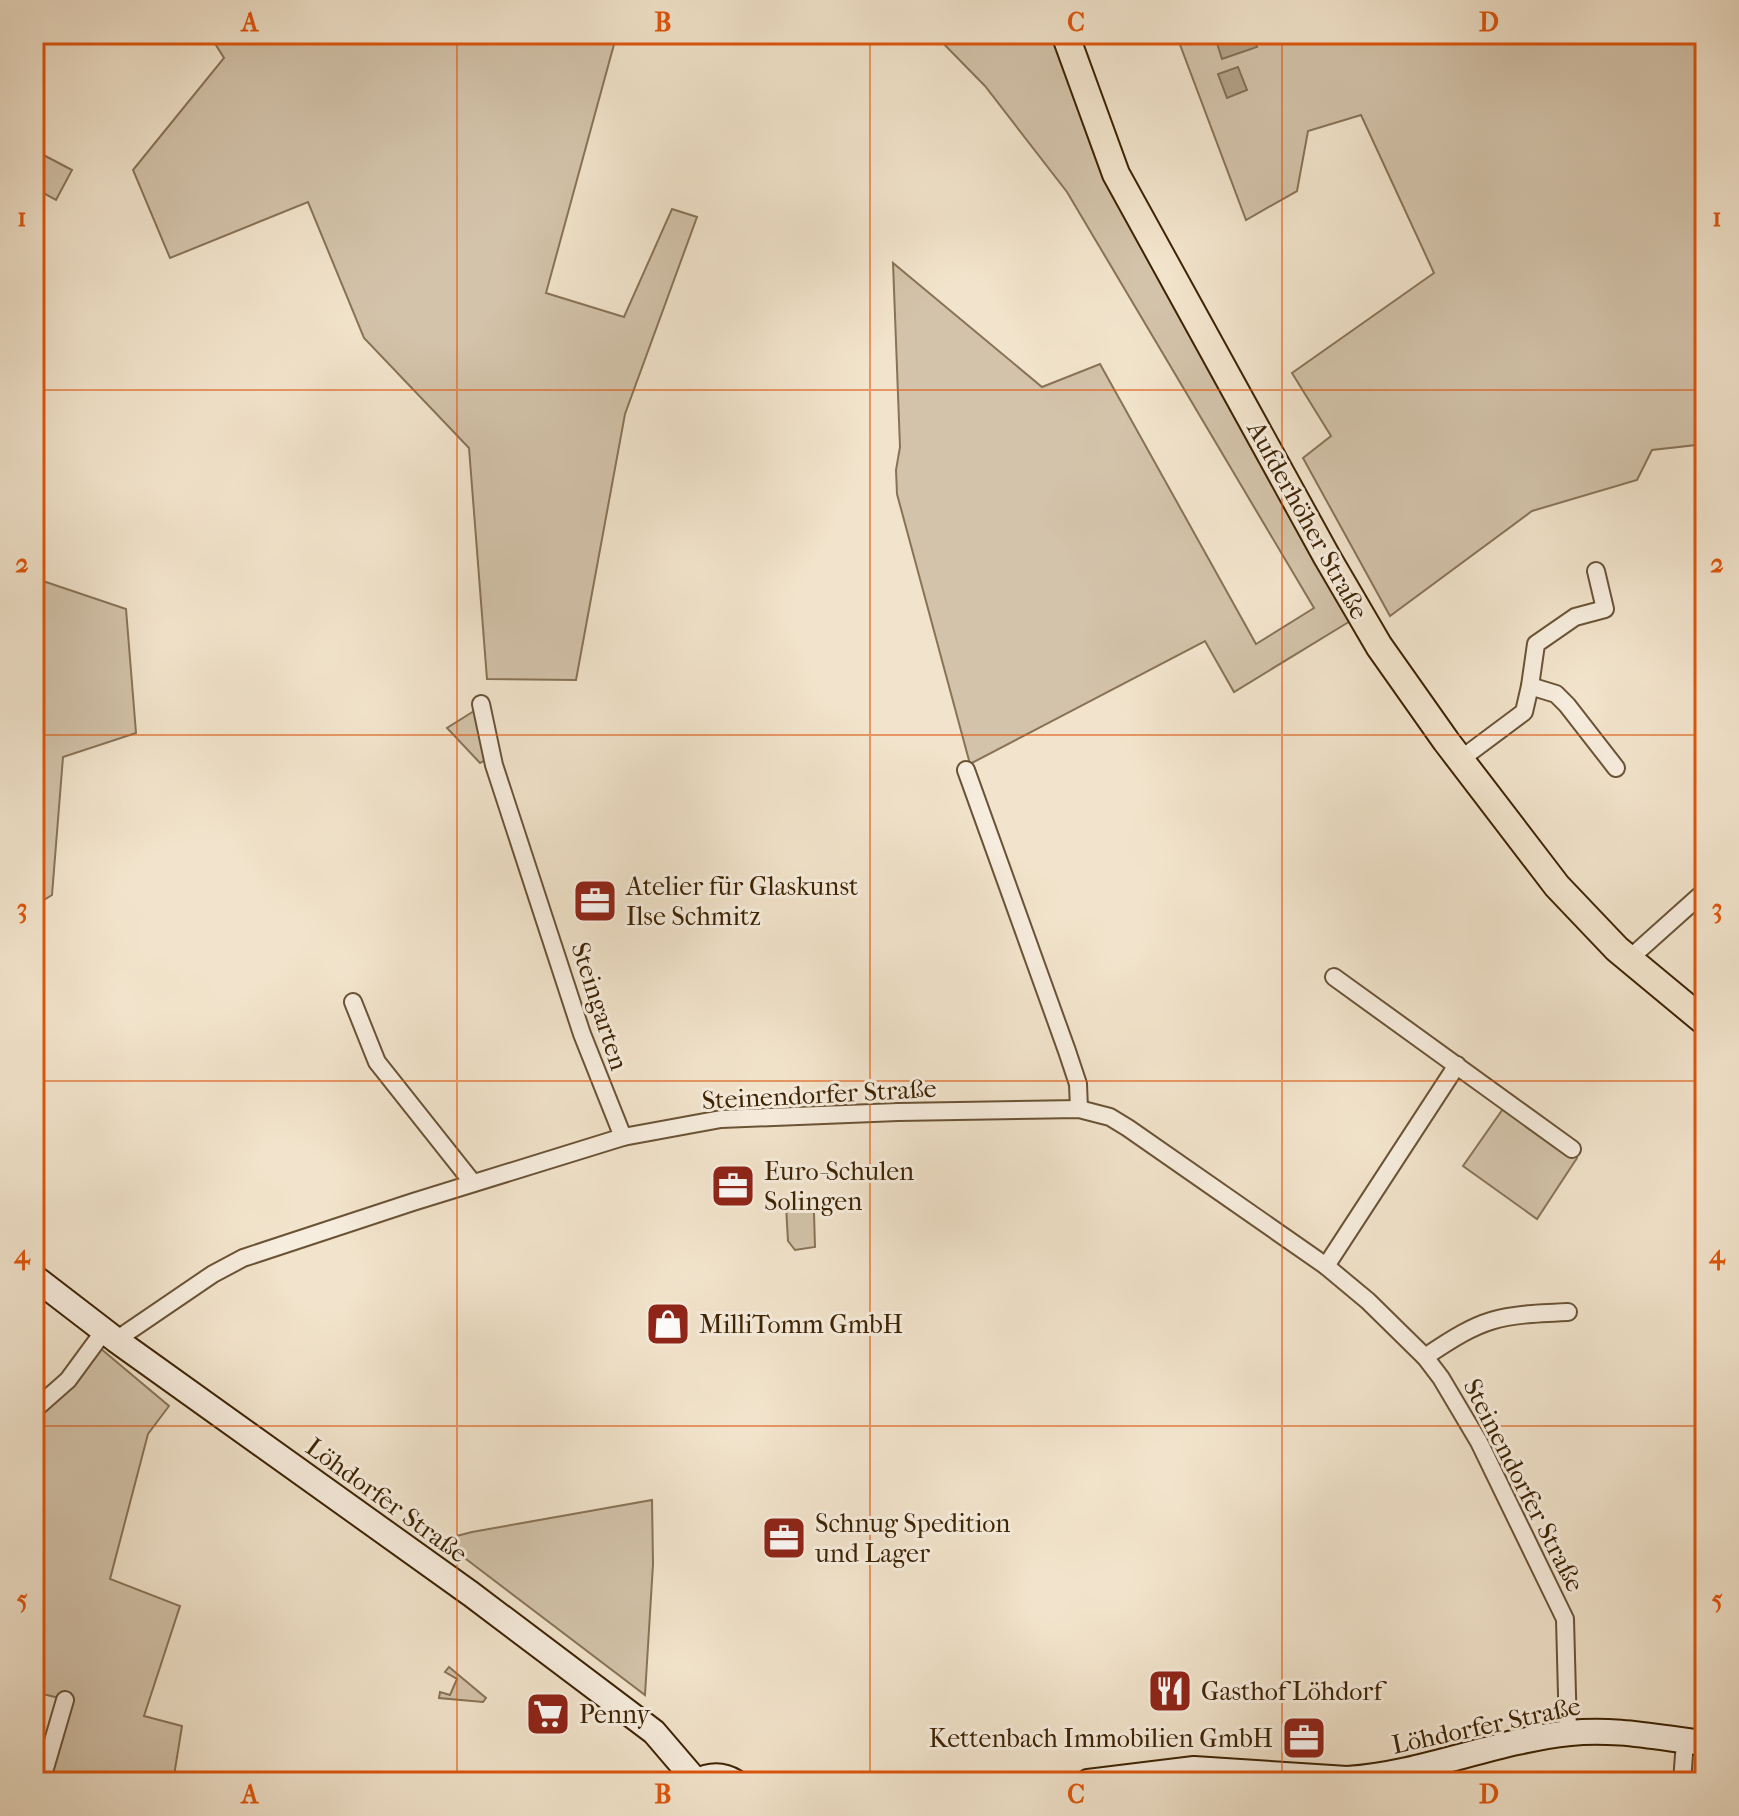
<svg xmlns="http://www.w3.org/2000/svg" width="1739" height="1816" font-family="'IM FELL French Canon',serif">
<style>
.green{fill:#d3c3aa;stroke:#887356;stroke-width:2}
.water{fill:#b4a288;stroke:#846f53;stroke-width:2}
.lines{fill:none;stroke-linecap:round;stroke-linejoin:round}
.street-casing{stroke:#6a5335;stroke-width:20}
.secondary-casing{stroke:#3d2303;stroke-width:28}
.primary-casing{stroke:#3d2303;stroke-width:30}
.street{stroke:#f7edde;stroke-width:16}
.secondary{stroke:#f7edde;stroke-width:24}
.primary{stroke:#f2e4cc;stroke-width:26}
.grid{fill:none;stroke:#df560c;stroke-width:2;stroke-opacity:0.55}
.labels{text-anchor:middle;stroke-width:6;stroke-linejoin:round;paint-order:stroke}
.street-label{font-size:26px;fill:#3d2303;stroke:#f7edde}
.poi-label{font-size:26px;fill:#3d2303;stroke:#f7edde;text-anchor:start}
.neatline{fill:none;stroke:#df560c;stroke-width:3}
.grid-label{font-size:26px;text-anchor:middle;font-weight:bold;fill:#df560c}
</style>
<rect width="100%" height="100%" fill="#f2e4cc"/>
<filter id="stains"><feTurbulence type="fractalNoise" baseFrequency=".0025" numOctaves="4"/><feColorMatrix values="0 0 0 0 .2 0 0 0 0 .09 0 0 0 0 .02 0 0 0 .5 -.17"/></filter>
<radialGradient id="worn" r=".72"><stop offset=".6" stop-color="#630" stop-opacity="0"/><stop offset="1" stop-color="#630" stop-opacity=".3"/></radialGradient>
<g class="green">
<polygon points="209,34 627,34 616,37 546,293 624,317 672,209 697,217 625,414 576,680 487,679 469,448 364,338 308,202 170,258 133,170 224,58"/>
<polygon points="934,34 1054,34 1352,620 1234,692 1205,641 970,764 897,494 896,470 900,447 893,263 1042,387 1100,364 1256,644 1314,608 1067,192 985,86"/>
<polygon points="1176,34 1705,34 1705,444 1652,450 1637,480 1532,511 1390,616 1303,458 1331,436 1292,373 1434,273 1361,115 1308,131 1297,191 1246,220"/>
<polygon points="34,150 72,170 56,200 34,188"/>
<polygon points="34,578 126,609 136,733 63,757 52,895 34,906"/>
<polygon points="474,711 487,759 480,763 447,728"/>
<polygon points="1505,1106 1577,1158 1537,1219 1463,1166"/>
<polygon points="803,1205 814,1213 815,1247 795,1250 788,1241 786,1206"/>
<polygon points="100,1348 169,1406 148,1434 110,1579 180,1606 144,1716 182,1726 173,1782 48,1782 72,1701 34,1692 34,1422"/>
<polygon points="652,1500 653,1564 645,1695 441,1540 472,1532"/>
<polygon points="449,1667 486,1698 483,1702 439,1698 440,1692 450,1695 457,1679 445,1672"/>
</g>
<g class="water">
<polygon points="1214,34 1252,34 1257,47 1222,59"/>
<polygon points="1238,67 1247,90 1227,98 1218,74"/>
</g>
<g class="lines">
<g class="street-casing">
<g id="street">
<polyline points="1530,686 1556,694 1567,705 1616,768"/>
<polyline points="481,704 494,765 582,1034 623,1137"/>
<polyline points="1461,759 1524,712 1530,686 1536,644 1575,617 1605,609 1596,571"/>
<polyline points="966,770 1067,1051 1078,1084 1079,1109"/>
<polyline points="1629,959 1705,891"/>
<polyline points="1334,977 1572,1149"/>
<polyline points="353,1002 377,1062 473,1183"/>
<polyline points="1326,1266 1457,1065"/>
<polyline points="116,1340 213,1274 243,1258 413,1202 623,1137 721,1119 898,1112 1079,1109 1110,1117 1128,1128 1326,1266 1368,1301 1425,1357 1441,1378 1479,1442 1565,1619 1568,1733"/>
<path d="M1425 1357C1484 1317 1497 1315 1568 1312"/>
<polyline points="34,1410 68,1380 104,1331"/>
<polyline points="41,1782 65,1700"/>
<polyline points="1682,1782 1685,1741"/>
</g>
</g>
<g class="secondary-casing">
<g id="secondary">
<polyline points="34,1277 116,1340 471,1594 654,1732 696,1781"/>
<path d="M696 1782C709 1775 722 1774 735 1782"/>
<path d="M1088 1782 1194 1769 1347 1779C1423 1774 1494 1741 1570 1733 1615 1728 1660 1738 1705 1743"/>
</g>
</g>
<g class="primary-casing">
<polyline id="primary" points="1065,34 1116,174 1327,557 1379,646 1446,741 1557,886 1617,949 1705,1022"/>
</g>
<use href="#street" class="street"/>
<use href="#secondary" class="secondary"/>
<use href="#primary" class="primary"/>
</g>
<path class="grid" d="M457 34V1782M870 34V1782M1282 34V1782M34 390H1705M34 735H1705M34 1081H1705M34 1426H1705"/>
<defs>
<g id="office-square" transform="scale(2.3)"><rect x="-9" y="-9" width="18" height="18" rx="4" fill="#8f2418" stroke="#f7edde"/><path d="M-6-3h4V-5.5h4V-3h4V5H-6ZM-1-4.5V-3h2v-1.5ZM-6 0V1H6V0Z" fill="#fff"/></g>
<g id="shop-square" transform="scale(2.3)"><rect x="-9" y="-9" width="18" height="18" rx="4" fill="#8f2418" stroke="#f7edde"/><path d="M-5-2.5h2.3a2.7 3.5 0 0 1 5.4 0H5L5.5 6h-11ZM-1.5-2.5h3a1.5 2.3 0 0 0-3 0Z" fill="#fff"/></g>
<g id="restaurant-square" transform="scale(2.3)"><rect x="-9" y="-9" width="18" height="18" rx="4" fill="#8f2418" stroke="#f7edde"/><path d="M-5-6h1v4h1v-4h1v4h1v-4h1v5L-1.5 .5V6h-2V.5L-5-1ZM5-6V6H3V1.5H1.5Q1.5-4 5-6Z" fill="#fff"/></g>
<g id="supermarket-square" transform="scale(2.3)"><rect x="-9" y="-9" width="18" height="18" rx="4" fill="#8f2418" stroke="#f7edde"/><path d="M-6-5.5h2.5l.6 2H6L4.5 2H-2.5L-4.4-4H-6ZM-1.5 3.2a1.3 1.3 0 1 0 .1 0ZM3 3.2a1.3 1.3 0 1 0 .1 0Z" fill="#fff"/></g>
</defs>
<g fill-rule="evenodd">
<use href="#office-square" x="595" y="901"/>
<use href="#office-square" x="733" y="1186"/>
<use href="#shop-square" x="668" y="1324"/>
<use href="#office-square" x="784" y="1538"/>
<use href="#restaurant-square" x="1170" y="1691"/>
<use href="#supermarket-square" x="548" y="1714"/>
<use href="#office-square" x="1304" y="1738"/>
</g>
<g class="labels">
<g class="street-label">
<text transform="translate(1308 520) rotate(61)" y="9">Aufderhöher Straße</text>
<text transform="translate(600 1006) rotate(72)" y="9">Steingarten</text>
<text transform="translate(819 1094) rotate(-3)" y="9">Steinendorfer Straße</text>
<text transform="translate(1524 1485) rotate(63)" y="9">Steinendorfer Straße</text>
<text transform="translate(387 1500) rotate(36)" y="9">Löhdorfer Straße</text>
<text transform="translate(1486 1725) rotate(-12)" y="9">Löhdorfer Straße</text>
</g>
<g class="poi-label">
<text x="626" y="895">Atelier für Glaskunst<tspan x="626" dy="30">Ilse Schmitz</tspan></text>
<text x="764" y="1180">Euro-Schulen<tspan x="764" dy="30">Solingen</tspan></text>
<text x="699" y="1333">MilliTomm GmbH</text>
<text x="815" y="1532">Schnug Spedition<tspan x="815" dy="30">und Lager</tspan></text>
<text x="1201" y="1700">Gasthof Löhdorf</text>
<text x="579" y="1723">Penny</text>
<text x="1273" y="1747" text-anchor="end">Kettenbach Immobilien GmbH</text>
</g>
</g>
<rect width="1739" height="1816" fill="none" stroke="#f2e4cc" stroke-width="88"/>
<rect x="44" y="44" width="1651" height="1728" class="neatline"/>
<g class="grid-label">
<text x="250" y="31">A</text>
<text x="663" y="31">B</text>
<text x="1076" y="31">C</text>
<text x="1489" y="31">D</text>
<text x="22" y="226">1</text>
<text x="1717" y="226">1</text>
<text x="22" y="572">2</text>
<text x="1717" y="572">2</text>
<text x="22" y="917">3</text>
<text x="1717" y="917">3</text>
<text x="22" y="1263">4</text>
<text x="1717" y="1263">4</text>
<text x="22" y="1608">5</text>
<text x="1717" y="1608">5</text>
<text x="250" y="1803">A</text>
<text x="663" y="1803">B</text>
<text x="1076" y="1803">C</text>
<text x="1489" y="1803">D</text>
</g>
<rect width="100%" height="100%" filter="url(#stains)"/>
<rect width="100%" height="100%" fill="url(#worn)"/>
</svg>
